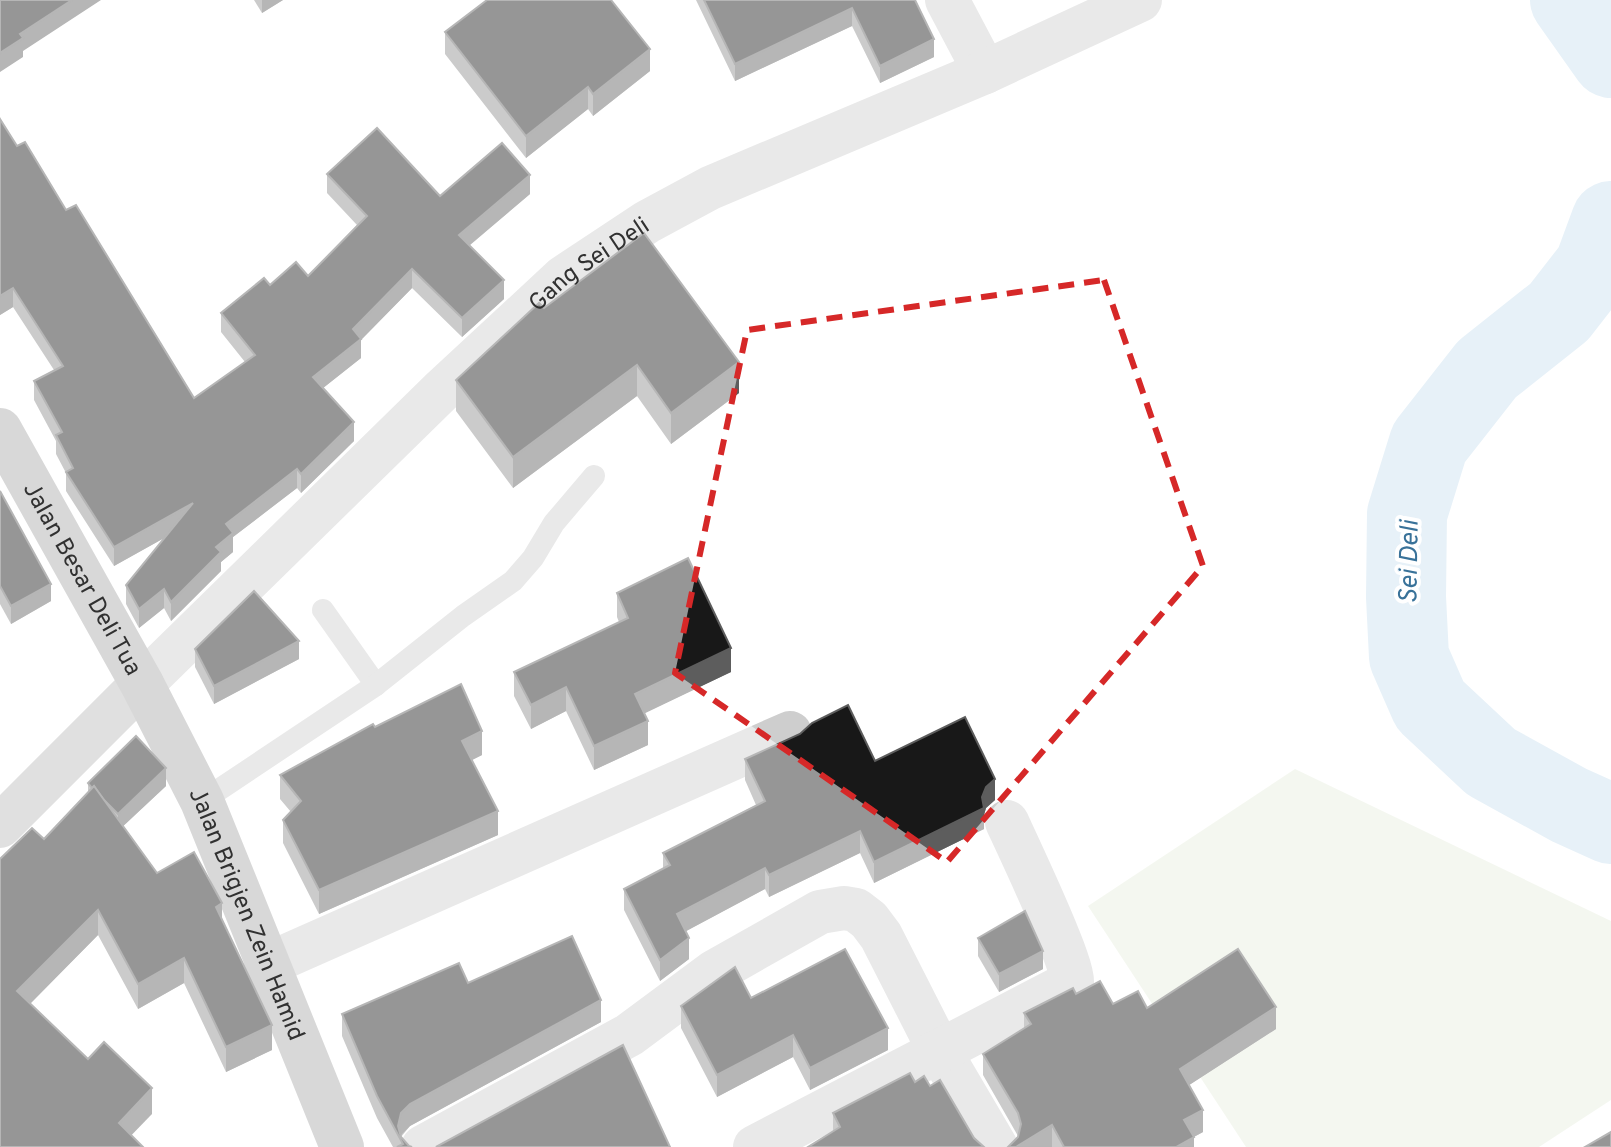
<svg xmlns="http://www.w3.org/2000/svg" width="1611" height="1147" font-family="Overpass,sans-serif">
<style>
.green{fill:#e7eede}
.lines{fill:none;stroke-linecap:round;stroke-linejoin:round}
.river{stroke:#cae0ef;stroke-width:80}
.lane{stroke:#cecece;stroke-width:22}
.street{stroke:#cecece;stroke-width:44}
.secondary{stroke:#bbb;stroke-width:44}
.primary{stroke:#a9a9a9;stroke-width:44}
.wall{fill:#8c8c8c}
.shaded-wall{fill:#5d5d5d}
.building{fill:#181818;stroke:#5d5d5d;stroke-width:2}
.marked{fill:none;stroke:#d62828;stroke-width:6;stroke-dasharray:16 10;stroke-linejoin:round}
.labels{text-anchor:middle;stroke-width:8;stroke-linejoin:round;paint-order:stroke}
.street-label{font-size:24px;fill:#313131;stroke:#fff}
.water-label{font-size:26px;font-style:italic;fill:#397299;stroke:#fff}
</style>
<rect width="100%" height="100%" fill="#fff"/>
<polygon class="green" points="1295,769 1611,921 1611,1100 1539,1147 1246,1147 1088,906"/>
<g class="lines">
<g class="river">
<polyline points="1570,0 1611,58"/>
<polyline points="1611,221 1594,267 1559,312 1487,369 1429,443 1407,514 1406,597 1409,657 1430,705 1491,762 1569,805 1611,824"/>
</g>
<g class="lane">
<polyline points="323,610 376,685"/>
<polyline points="202,801 376,685 463,616 513,581 533,558 554,523 594,476"/>
</g>
<g class="street">
<polyline points="947,0 985,72"/>
<path id="s1" d="M142 684 440 392 564 277 647 222 710 188 985 72 1140 0"/>
<polyline points="266,965 790,733"/>
<polyline points="423,1147 629,1035 714,972 820,912 844,908 856,910 869,920 881,936 939,1050 996,1147"/>
<path d="M755 1147 1072 982C1075 966 1018 846 1007 822"/>
</g>
<polyline class="secondary" points="0,826 142,684"/>
<path class="primary" id="s2" d="M0 430 142 684 202 801 342 1147"/>
</g>
<g class="wall">
<polygon points="254,0 283,0 262,13"/>
<polygon points="696,0 915,0 934,57 880,83 852,26 735,81"/>
<polygon points="445,32 650,71 593,116 588,109 526,158 445,54"/>
<polygon points="17,146 66,210 194,398 245,362 221,332 221,313 270,285 308,276 357,225 327,193 327,174 440,196 530,194 469,246 504,299 462,337 412,288 361,340 361,358 323,388 354,441 301,493 297,488 233,537 233,552 221,562 221,571 171,621 164,608 139,628 126,604 126,585 164,538 114,566 66,491 66,473 56,454 56,441 34,400 34,381 54,370 13,307 0,315"/>
<polygon points="544,308 739,393 671,444 637,396 513,488 456,411 456,380"/>
<polygon points="0,491 51,601 11,624 0,604"/>
<polygon points="617,593 731,672 644,713 648,745 594,770 566,711 531,729 514,696 514,672 619,622 617,617"/>
<polygon points="195,649 299,659 214,704 195,667"/>
<polygon points="375,727 482,755 472,760 498,835 319,914 283,843 283,820 291,812 280,799 280,775"/>
<polygon points="745,759 875,761 995,800 986,808 984,815 984,829 874,883 860,853 769,897 765,889 686,931 689,959 660,981 624,910 624,889 663,868 663,853 756,805 745,780"/>
<polygon points="88,783 166,786 123,826 157,873 222,921 272,1050 226,1072 184,983 138,1009 98,935 30,1004 88,1059 152,1114 0,1147 44,839 88,792"/>
<polygon points="978,938 1043,969 999,992 978,956"/>
<polygon points="468,983 601,1022 410,1126 401,1137 409,1146 412,1147 393,1147 377,1118 342,1036 342,1014"/>
<polygon points="1076,994 1113,1004 1147,1008 1276,1029 1189,1085 1203,1132 1194,1137 1194,1147 1008,1147 1018,1136 983,1075 983,1054 1024,1028 1024,1013"/>
<polygon points="751,998 888,1050 810,1090 793,1057 717,1097 681,1028 681,1006"/>
<polygon points="915,1082 930,1086 983,1147 833,1132 833,1113"/>
</g>
<g class="shaded-wall">
<polygon points="72,0 101,0 23,51 23,57 0,72 0,53 20,34"/>
<polygon points="262,0 283,0 262,13"/>
<polygon points="852,8 852,26 735,81 735,64"/>
<polygon points="934,39 934,57 880,83 880,66"/>
<polygon points="650,49 650,71 593,116 593,94"/>
<polygon points="588,87 588,109 526,158 526,136"/>
<polygon points="530,175 530,194 459,254 459,235"/>
<polygon points="412,269 412,288 361,340 361,358 313,396 313,377 353,329"/>
<polygon points="504,280 504,299 462,337 462,318"/>
<polygon points="13,288 13,307 0,315 0,296"/>
<polygon points="739,362 739,393 671,444 671,413"/>
<polygon points="637,365 637,396 513,488 513,457"/>
<polygon points="354,422 354,441 301,493 301,474"/>
<polygon points="297,469 297,488 233,537 233,552 221,562 221,571 171,621 171,602 216,547 226,524"/>
<polygon points="193,503 193,522 114,566 114,547"/>
<polygon points="51,584 51,601 11,624 11,606"/>
<polygon points="164,589 164,608 139,628 139,609"/>
<polygon points="299,641 299,659 214,704 214,686"/>
<polygon points="731,648 731,672 635,718 635,694"/>
<polygon points="566,687 566,711 531,729 531,705"/>
<polygon points="648,721 648,745 594,770 594,746"/>
<polygon points="482,731 482,755 462,765 462,741"/>
<polygon points="166,768 166,786 118,831 118,814"/>
<polygon points="995,779 995,800 986,808 984,815 984,829 874,883 874,862 982,797 986,787"/>
<polygon points="498,811 498,835 319,914 319,890"/>
<polygon points="860,831 860,853 769,897 769,875"/>
<polygon points="765,868 765,889 677,936 677,914"/>
<polygon points="222,903 222,929 216,907"/>
<polygon points="98,910 98,935 17,1017 17,991"/>
<polygon points="689,938 689,959 660,981 660,960"/>
<polygon points="1043,951 1043,969 999,992 999,974"/>
<polygon points="184,958 184,983 138,1009 138,984"/>
<polygon points="601,1000 601,1022 410,1126 401,1135 400,1139 398,1126 401,1113 410,1104"/>
<polygon points="1276,1007 1276,1029 1180,1091 1180,1069"/>
<polygon points="272,1025 272,1050 226,1072 226,1047"/>
<polygon points="888,1028 888,1050 810,1090 810,1068"/>
<polygon points="793,1035 793,1057 717,1097 717,1075"/>
<polygon points="152,1088 152,1114 120,1147 119,1123"/>
<polygon points="1203,1110 1203,1132 1184,1142 1184,1120"/>
<polygon points="1052,1125 1052,1147 1016,1147"/>
<polygon points="1194,1137 1194,1147 1176,1147"/>
</g>
<g class="building">
<polygon points="0,0 72,0 20,34 23,38 0,53"/>
<polygon points="487,0 611,0 650,49 593,94 588,87 526,136 445,32"/>
<polygon points="704,0 915,0 934,39 880,66 852,8 735,64"/>
<polygon points="0,119 17,146 25,142 66,210 76,205 194,398 255,355 221,313 264,278 270,285 296,262 308,276 367,216 327,174 377,128 440,196 502,143 530,175 459,235 504,280 462,318 412,269 353,329 361,339 313,377 354,422 301,474 297,469 226,524 233,533 216,547 221,552 171,602 164,589 139,609 126,585 193,503 114,547 66,472 73,468 56,435 62,432 34,381 63,366 13,288 0,296"/>
<polygon points="644,233 739,362 671,413 637,365 513,457 456,380 539,303 544,308"/>
<polygon points="0,491 51,584 11,606 0,586"/>
<polygon points="688,558 731,648 635,694 648,721 594,746 566,687 531,705 514,672 628,618 617,593"/>
<polygon points="254,591 299,641 214,686 195,649"/>
<polygon points="461,684 482,731 462,741 498,811 319,890 283,820 301,801 280,775 373,724 375,727"/>
<polygon points="848,705 875,761 965,717 995,779 986,787 982,797 984,808 874,862 860,831 769,875 765,868 677,914 689,938 660,960 624,889 670,865 663,853 765,801 745,759 800,734 812,723"/>
<polygon points="136,736 166,768 118,814 103,799 94,786 92,788 88,783"/>
<polygon points="94,786 157,873 194,852 222,903 216,907 272,1025 226,1047 184,958 138,984 98,910 17,991 88,1059 104,1042 152,1088 119,1123 143,1147 0,1147 0,859 32,828 44,839"/>
<polygon points="1025,911 1043,951 999,974 978,938"/>
<polygon points="572,936 601,1000 410,1104 401,1113 398,1126 401,1137 409,1146 412,1147 397,1147 403,1144 377,1096 342,1014 459,963 468,983"/>
<polygon points="845,949 888,1028 810,1068 793,1035 717,1075 681,1006 735,967 751,998"/>
<polygon points="1238,949 1276,1007 1180,1069 1203,1110 1184,1120 1194,1137 1176,1147 1064,1147 1052,1125 1016,1147 1008,1147 1018,1137 1021,1124 1018,1113 983,1054 1031,1024 1024,1013 1073,988 1076,994 1100,981 1113,1004 1138,991 1147,1008"/>
<polygon points="623,1045 670,1147 436,1147"/>
<polygon points="910,1073 915,1082 924,1076 930,1086 940,1080 974,1138 984,1147 808,1147 840,1127 833,1113"/>
<polygon points="1611,1132 1611,1147 1585,1147"/>
</g>
<path d="M0 0H1611V1147H0ZM1104 280 1203 566 947 862 675 673 747 330Z" fill="#fff" fill-opacity=".55" fill-rule="evenodd"/>
<path class="marked" d="M1104 280 1203 566 947 862 675 673 747 330Z"/>
<g class="labels">
<g class="street-label">
<text dy="8" stroke="none"><textPath href="#s1" startOffset="614">Gang Sei Deli</textPath></text>
<text dy="8" stroke="none"><textPath href="#s2" startOffset="170">Jalan Besar Deli Tua</textPath></text>
<text dy="8" stroke="none"><textPath href="#s2" startOffset="544">Jalan Brigjen Zein Hamid</textPath></text>
</g>
<g class="water-label">
<text transform="translate(1408 562) rotate(-89)" y="9">Sei Deli</text>
</g>
</g>
</svg>
